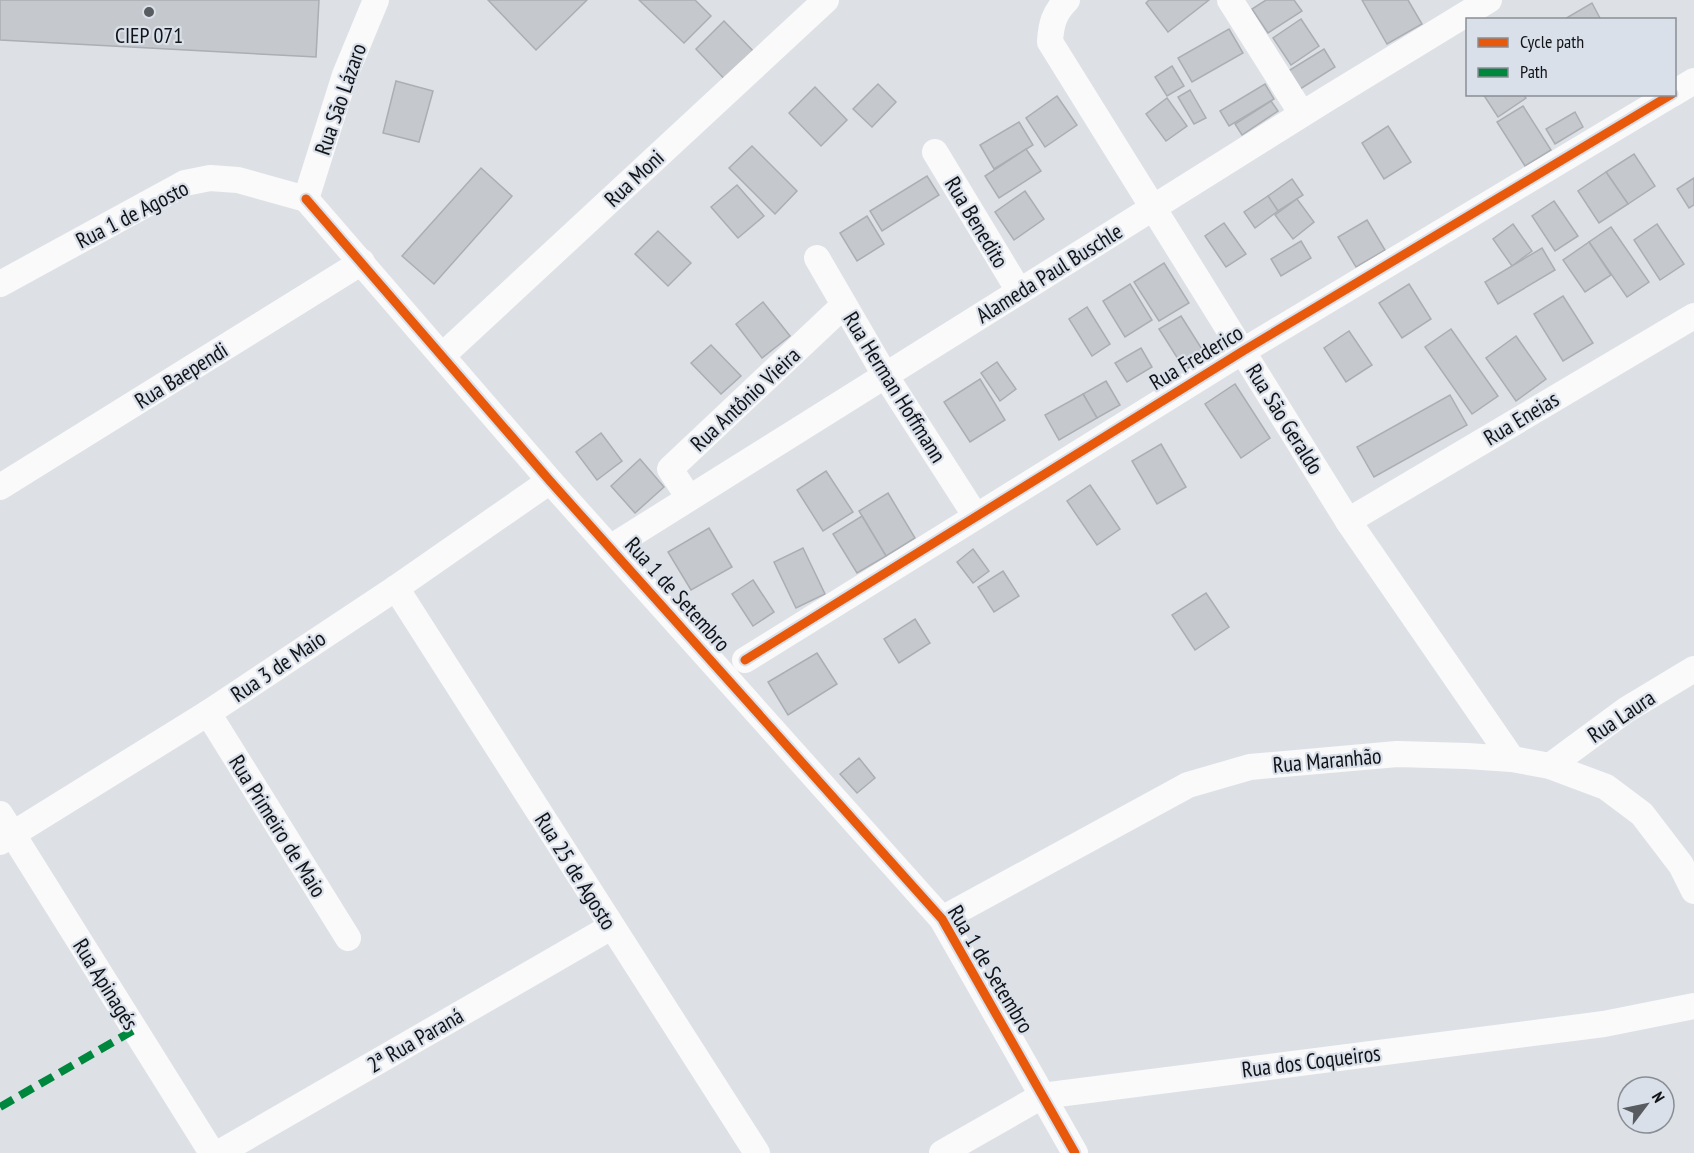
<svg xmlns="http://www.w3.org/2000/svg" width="1694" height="1153" font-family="'PT Sans Narrow',sans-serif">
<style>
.building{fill:#c5c8cd;stroke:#abaeb2;stroke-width:1.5}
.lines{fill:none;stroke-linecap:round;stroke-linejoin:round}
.street{stroke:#fafafb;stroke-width:26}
.quiet{stroke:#00873e;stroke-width:8;stroke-dasharray:15 8;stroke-linecap:butt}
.cycleway-casing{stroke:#d9e0ea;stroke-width:13}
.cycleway{stroke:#e8590c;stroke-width:9}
.poi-dot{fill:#585b5f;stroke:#d9e0ea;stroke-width:2}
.labels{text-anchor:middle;stroke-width:4.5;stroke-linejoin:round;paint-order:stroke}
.poi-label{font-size:22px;fill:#111316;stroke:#d9e0ea}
.street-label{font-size:22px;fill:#111316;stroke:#d9e0ea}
</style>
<rect width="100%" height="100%" fill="#dde1e6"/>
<g class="building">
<polygon points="0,0 319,0 316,57 0,40"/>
<polygon points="488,0 587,0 536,50"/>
<polygon points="639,0 695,0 711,16 684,43"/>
<polygon points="1149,0 1209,0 1168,32 1146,3"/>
<polygon points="1266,0 1294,0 1302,11 1268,33 1252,9"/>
<polygon points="1362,0 1408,0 1422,24 1387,44"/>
<polygon points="1592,3 1601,20 1563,20"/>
<polygon points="1301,19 1319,46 1291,65 1273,38"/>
<polygon points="724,21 759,57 730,85 696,49"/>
<polygon points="1229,29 1243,53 1192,82 1178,58"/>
<polygon points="1324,49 1335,67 1297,91 1285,73"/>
<polygon points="1172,66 1184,86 1167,96 1155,77"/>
<polygon points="396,81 433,91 419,142 383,133"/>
<polygon points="878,84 896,102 872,127 853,109"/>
<polygon points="1265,84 1274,99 1229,126 1220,111"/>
<polygon points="815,87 847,120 821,146 789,113"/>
<polygon points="1190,90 1206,118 1194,124 1178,97"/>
<polygon points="1483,94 1523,94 1526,98 1498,117"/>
<polygon points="1057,96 1077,125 1045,147 1026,118"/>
<polygon points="1167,98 1187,126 1166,141 1146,114"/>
<polygon points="1271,101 1278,111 1242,135 1235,124"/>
<polygon points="1523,106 1551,150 1525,166 1497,122"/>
<polygon points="1575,112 1583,127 1555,144 1546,129"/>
<polygon points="1019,122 1033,145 994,169 980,145"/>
<polygon points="1388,126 1411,162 1384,179 1362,143"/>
<polygon points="752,146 797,191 775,214 729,168"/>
<polygon points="1026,149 1041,171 999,198 985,176"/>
<polygon points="1634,154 1655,186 1628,204 1606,172"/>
<polygon points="481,168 512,196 434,284 402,256"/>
<polygon points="1606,172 1628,204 1599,223 1578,191"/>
<polygon points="927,176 939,195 882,231 870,211"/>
<polygon points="1694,178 1694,205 1689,208 1677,189"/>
<polygon points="1292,179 1303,195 1278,211 1268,196"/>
<polygon points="737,185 764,216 738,238 711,207"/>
<polygon points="1025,191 1044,219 1014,240 995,212"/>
<polygon points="1268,196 1278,211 1255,228 1244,212"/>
<polygon points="1297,199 1314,222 1293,239 1275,215"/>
<polygon points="1554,201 1578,236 1555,251 1532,216"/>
<polygon points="867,216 884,244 857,261 840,233"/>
<polygon points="1367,220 1385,250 1356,267 1338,237"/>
<polygon points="1224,223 1246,254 1226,267 1205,236"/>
<polygon points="1513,224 1532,251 1512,266 1493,239"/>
<polygon points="1657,224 1684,264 1660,280 1634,240"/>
<polygon points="1611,227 1649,282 1627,297 1589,242"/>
<polygon points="658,231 691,263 668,286 635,254"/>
<polygon points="1301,241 1311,258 1281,276 1271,259"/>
<polygon points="1589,242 1611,275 1585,292 1563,260"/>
<polygon points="1542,248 1555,270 1498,304 1485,282"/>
<polygon points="1164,263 1189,303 1159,321 1134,282"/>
<polygon points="1130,284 1152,320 1125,337 1103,301"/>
<polygon points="1409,284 1431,319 1402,338 1379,303"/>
<polygon points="1563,296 1593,343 1563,361 1534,314"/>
<polygon points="763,302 790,336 762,358 736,324"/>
<polygon points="1087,307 1110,344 1092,356 1069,319"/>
<polygon points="1181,316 1207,357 1185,370 1159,329"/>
<polygon points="1451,329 1498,396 1472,414 1425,347"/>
<polygon points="1349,331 1372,365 1346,382 1324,348"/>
<polygon points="1516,336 1546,379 1516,401 1486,358"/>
<polygon points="711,345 741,376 721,394 691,363"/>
<polygon points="1141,348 1152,367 1127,382 1115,363"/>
<polygon points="997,362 1016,389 1000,401 981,373"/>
<polygon points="980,379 1005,420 970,442 944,402"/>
<polygon points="1106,381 1120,405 1097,418 1083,394"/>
<polygon points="1235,384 1270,438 1241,458 1205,404"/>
<polygon points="1083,394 1097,418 1059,440 1045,415"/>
<polygon points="1450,395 1467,425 1374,477 1357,447"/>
<polygon points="601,433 622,461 597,480 576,452"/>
<polygon points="1161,444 1186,487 1157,504 1132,461"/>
<polygon points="640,459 664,487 635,513 611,486"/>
<polygon points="826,471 853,512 823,531 797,490"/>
<polygon points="1090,485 1120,529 1097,545 1067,501"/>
<polygon points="888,493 915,538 886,556 859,511"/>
<polygon points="862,516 886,556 857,573 833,534"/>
<polygon points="709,528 732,567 691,590 668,552"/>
<polygon points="803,548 825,594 796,608 774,562"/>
<polygon points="973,549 989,571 973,583 957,562"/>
<polygon points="1003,571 1019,596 994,612 978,587"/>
<polygon points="753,580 774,612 753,626 732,594"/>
<polygon points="1206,593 1229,627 1195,650 1172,615"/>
<polygon points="915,619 930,643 899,663 884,639"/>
<polygon points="817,653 837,684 788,715 768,682"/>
<polygon points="859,758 875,778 857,793 840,774"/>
</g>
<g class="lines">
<g class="street">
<path d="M1067 0C1054 13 1051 24 1050 42L1348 521 1512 759"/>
<polyline points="1230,0 1302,114"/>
<polyline points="1674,93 1694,81"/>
<polyline points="935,152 1019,291"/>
<polyline points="306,199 550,481 942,919 1075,1153"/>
<polyline points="306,199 345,75 376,0"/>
<polyline points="817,258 885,375 975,515"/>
<polyline points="0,284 185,183 210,178 238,180 306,199"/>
<polyline points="442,356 826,0"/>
<polyline points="0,487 362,262"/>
<polyline points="689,498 670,469 844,305"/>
<polyline points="1348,521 1694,316"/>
<polyline points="610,548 1325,100 1489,0"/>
<polyline points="396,588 757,1153"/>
<polyline points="745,660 1243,351 1672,94"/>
<polyline points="208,713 348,938"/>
<polyline points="1550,766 1626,710 1694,669"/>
<polyline points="0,814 212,1153"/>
<polyline points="0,842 208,713 396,588 550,481"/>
<polyline points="942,919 1188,785 1250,767 1397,754 1467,756 1512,759 1550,766 1606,787 1642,814 1681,865 1694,891"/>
<polyline points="219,1153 611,927"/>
<polyline points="942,1153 1042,1096 1604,1024 1694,1006"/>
</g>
<polyline class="quiet" points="0,1107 134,1030"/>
<g class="cycleway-casing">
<g id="cycleway">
<polyline points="306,199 550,481 942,919 1075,1153"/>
<polyline points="745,660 1243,351 1672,94"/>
</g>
</g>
<use href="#cycleway" class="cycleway"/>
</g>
<circle class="poi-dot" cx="149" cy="12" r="6"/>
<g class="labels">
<g class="poi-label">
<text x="149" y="43">CIEP 071</text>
</g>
<g class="street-label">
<text transform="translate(340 99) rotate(-71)" y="8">Rua São Lázaro</text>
<text transform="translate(634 178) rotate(-43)" y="8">Rua Moni</text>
<text transform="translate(132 214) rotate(-27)" y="8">Rua 1 de Agosto</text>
<text transform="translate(977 222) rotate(59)" y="8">Rua Benedito</text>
<text transform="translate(1049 273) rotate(-32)" y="8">Alameda Paul Buschle</text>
<text transform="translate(1196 357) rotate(-31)" y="8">Rua Frederico</text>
<text transform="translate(181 375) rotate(-32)" y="8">Rua Baependi</text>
<text transform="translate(895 387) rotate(58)" y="8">Rua Herman Hoffmann</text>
<text transform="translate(745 399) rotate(-43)" y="8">Rua Antônio Vieira</text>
<text transform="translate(1521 418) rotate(-31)" y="8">Rua Eneias</text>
<text transform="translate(1285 419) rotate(58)" y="8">Rua São Geraldo</text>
<text transform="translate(678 594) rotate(48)" y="8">Rua 1 de Setembro</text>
<text transform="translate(278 666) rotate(-34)" y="8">Rua 3 de Maio</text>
<text transform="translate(1621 716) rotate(-34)" y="8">Rua Laura</text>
<text transform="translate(1327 760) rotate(-5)" y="8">Rua Maranhão</text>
<text transform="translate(278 826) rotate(58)" y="8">Rua Primeiro de Maio</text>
<text transform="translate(576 871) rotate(58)" y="8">Rua 25 de Agosto</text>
<text transform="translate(991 969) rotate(59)" y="8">Rua 1 de Setembro</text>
<text transform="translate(106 984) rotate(58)" y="8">Rua Apinagés</text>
<text transform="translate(415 1040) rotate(-30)" y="8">2ª Rua Paraná</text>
<text transform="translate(1311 1061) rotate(-7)" y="8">Rua dos Coqueiros</text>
</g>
</g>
<rect x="1466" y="18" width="210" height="78" fill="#d9e0ea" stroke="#898e95" stroke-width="1.5"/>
<rect x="1478" y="38" width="30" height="9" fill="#e8590c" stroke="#898e95" stroke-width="1.5"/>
<text x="1520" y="48" font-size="18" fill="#111316">Cycle path</text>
<rect x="1478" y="68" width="30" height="9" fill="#00873e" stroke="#898e95" stroke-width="1.5"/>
<text x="1520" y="78" font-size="18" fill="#111316">Path</text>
<g transform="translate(1646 1105) rotate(58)"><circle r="28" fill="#d9e0ea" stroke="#898e95" stroke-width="1.5"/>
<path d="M0-4.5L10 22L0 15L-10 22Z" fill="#585b5f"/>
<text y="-9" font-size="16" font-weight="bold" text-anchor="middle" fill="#111316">N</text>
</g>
</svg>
